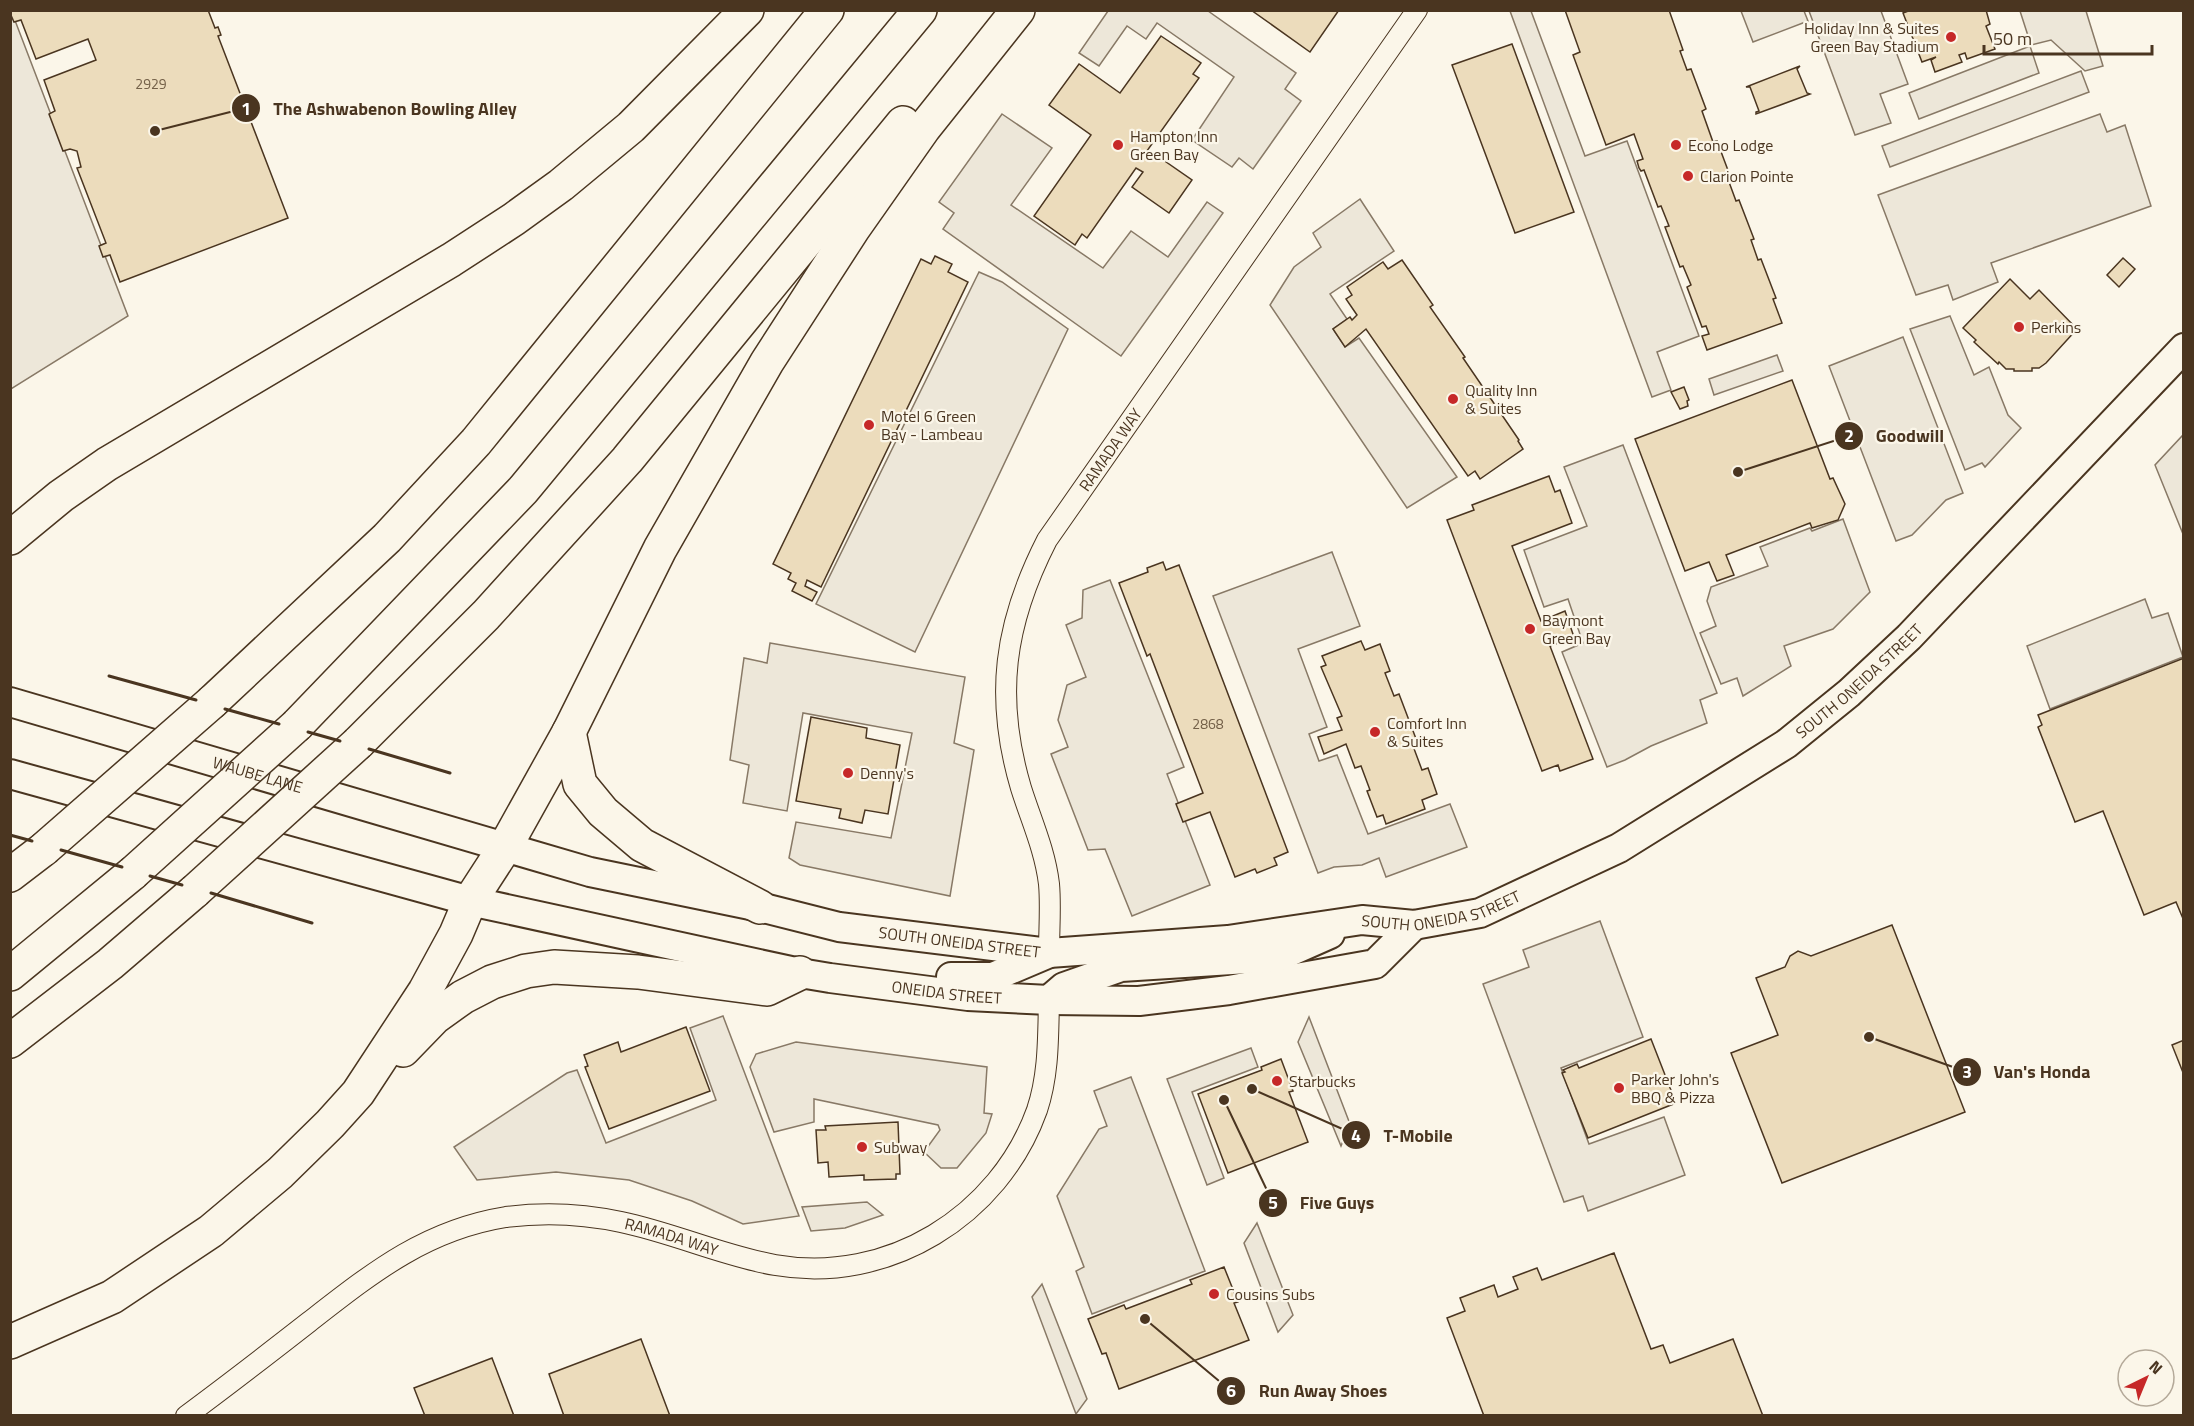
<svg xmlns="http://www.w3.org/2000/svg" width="2194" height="1426" font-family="'Titillium Web',sans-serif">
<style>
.parking{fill:#ede7d9;stroke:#887966;stroke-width:1.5}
.building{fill:#ecdcbc;stroke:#4a3520;stroke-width:1.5}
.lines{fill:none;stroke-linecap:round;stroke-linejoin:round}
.street-casing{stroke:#4a3520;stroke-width:22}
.secondary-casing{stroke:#4a3520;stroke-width:32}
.highway-casing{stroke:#4a3520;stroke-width:36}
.street{stroke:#fbf6e9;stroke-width:20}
.secondary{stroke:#fbf6e9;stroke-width:28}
.highway{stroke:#fbf6e9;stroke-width:33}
.highway-bridge-casing{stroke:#4a3520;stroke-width:36;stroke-linecap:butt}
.highway-bridge{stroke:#fbf6e9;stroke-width:33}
.wall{stroke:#4a3520;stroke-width:3}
.poi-dot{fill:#c62828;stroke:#fbf6e9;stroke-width:2}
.labels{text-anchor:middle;stroke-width:4.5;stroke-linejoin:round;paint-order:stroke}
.number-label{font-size:14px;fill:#725f47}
.poi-label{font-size:16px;fill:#4a3520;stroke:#fbf6e9;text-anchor:start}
.street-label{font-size:16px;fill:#4a3520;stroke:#fbf6e9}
.leader{fill:none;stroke:#4a3520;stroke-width:2}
.callout-dot{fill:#4a3520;stroke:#fbf6e9;stroke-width:2}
.mark-label{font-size:18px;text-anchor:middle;font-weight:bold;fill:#fff}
.callout-label{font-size:18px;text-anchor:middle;font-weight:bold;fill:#4a3520;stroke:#fbf6e9;stroke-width:4.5;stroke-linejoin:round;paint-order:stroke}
</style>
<rect width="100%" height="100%" fill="#fbf6e9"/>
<g class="parking">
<polygon points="11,10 128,316 11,389 10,11"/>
<polygon points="1108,11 1208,11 1296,73 1285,89 1301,101 1253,169 1239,158 1232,167 1192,140 1234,77 1157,23 1146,39 1127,26 1099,66 1079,53"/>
<polygon points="1510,11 1531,11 1585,156 1627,141 1699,336 1657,352 1671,390 1652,397"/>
<polygon points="1741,11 1804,11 1808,21 1753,42"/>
<polygon points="1809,11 1881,11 1908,84 1880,94 1891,123 1855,135"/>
<polygon points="2020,11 2086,11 2103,66 2085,71 2051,40 2031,45"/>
<polygon points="2030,46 2039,73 1919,119 1909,93"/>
<polygon points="2081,71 2089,92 1890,167 1882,146"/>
<polygon points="1002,114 1052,148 1011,205 1103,268 1131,231 1168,257 1207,202 1223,213 1121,356 943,229 954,213 939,202"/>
<polygon points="2100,114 2107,132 2125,125 2151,206 1991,263 1998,282 1953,300 1948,285 1916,295 1878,195"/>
<polygon points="1360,199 1394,251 1330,294 1347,319 1333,329 1345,347 1359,338 1457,477 1407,508 1270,305 1294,267 1321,247 1313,233"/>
<polygon points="979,272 1002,282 1068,329 915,652 816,604"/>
<polygon points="1950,316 1974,375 1989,367 2008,415 2021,428 1985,467 1982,463 1965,470 1910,329"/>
<polygon points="1903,337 1963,493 1946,500 1912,535 1896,541 1829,366"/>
<polygon points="1777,355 1783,371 1714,395 1709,379"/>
<polygon points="2183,435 2183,534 2155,465"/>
<polygon points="1623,445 1717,693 1700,700 1707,723 1651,746 1625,760 1607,767 1562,652 1583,643 1568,599 1544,607 1524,550 1587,526 1564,467"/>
<polygon points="1843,519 1870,592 1833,629 1784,646 1791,666 1743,696 1737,678 1721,684 1700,633 1716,626 1707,601 1711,587 1768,566 1760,547 1810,528 1812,531"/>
<polygon points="1332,552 1360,626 1298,649 1327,727 1309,734 1319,761 1337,755 1368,834 1450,804 1467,847 1386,877 1379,858 1362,865 1334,867 1318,873 1213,596"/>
<polygon points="1110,580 1184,767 1167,774 1210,885 1132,916 1105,849 1088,850 1051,754 1068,747 1058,720 1067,685 1086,677 1066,625 1082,618 1083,590"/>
<polygon points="2145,599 2152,618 2168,613 2183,657 2050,709 2027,646"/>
<polygon points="770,643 965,677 954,743 974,750 950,896 800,865 789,858 796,822 891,838 912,733 803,713 787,811 743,803 749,765 730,760 744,658 767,663"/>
<polygon points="1600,921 1643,1037 1561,1068 1589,1144 1664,1117 1685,1175 1588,1211 1583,1196 1564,1202 1483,984 1529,967 1523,950"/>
<polygon points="723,1016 799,1216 743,1224 692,1201 629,1180 556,1172 477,1180 454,1147 567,1073 577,1070 606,1143 716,1100 690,1028"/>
<polygon points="1309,1017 1350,1124 1341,1146 1298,1042"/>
<polygon points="796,1042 987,1067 984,1113 992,1114 986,1133 957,1168 941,1168 924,1152 940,1130 938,1125 814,1099 814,1122 774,1132 750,1067 756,1054"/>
<polygon points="1251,1048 1258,1067 1192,1092 1224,1178 1207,1185 1167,1079"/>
<polygon points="1131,1077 1205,1271 1092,1314 1076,1271 1084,1267 1057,1196 1099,1129 1107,1126 1094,1091"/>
<polygon points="867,1202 883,1215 845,1228 811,1231 802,1207"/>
<polygon points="1257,1223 1293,1315 1278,1332 1244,1243"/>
<polygon points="1042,1284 1087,1399 1076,1414 1032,1297"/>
</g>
<g class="building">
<polygon points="13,10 208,10 215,28 218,27 221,35 218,36 288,218 120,282 110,255 103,257 99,246 106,243 77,168 81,167 77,151 70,149 63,151 49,114 55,111 44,80 96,60 88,39 36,59 21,20 14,22 10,13"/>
<polygon points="1251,10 1339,10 1310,52"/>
<polygon points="1565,10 1669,10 1683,50 1680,51 1687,70 1691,69 1706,109 1702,111 1713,142 1717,141 1732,181 1729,182 1736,201 1739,200 1754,239 1751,240 1758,260 1761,259 1776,298 1773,299 1782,323 1707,350 1702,336 1709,334 1706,326 1702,327 1687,287 1691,285 1683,266 1680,267 1665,227 1669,226 1661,206 1658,207 1644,170 1641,171 1639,168 1637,161 1643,159 1634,134 1606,145 1573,55 1580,52"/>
<polygon points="1911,10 1986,10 1990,24 1986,26 1995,49 1967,59 1965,53 1959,55 1962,62 1935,72 1931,60 1936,57 1922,62 1903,13"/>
<polygon points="1161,36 1201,63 1193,74 1199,78 1144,155 1152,161 1156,155 1192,180 1169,213 1132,187 1143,172 1136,168 1087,238 1082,234 1075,245 1034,216 1091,135 1049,105 1079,64 1120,93"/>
<polygon points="1512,44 1574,212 1515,233 1452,65"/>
<polygon points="1800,66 1797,69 1807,93 1810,94 1756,114 1756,112 1759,111 1750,87 1746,87"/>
<polygon points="935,256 952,264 948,272 968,282 821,587 807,580 805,586 817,592 812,601 792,591 796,583 788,579 791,573 773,564 921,259 931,264"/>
<polygon points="2123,258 2135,269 2119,287 2107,275"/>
<polygon points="1402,260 1433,305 1430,307 1465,357 1463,358 1519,440 1518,441 1523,449 1480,479 1475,471 1468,476 1366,329 1345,347 1333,329 1350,317 1352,320 1357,315 1346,299 1352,295 1347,287 1383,262 1388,269"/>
<polygon points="2010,279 2030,299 2039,290 2077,329 2046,363 2039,368 2032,368 2032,371 2014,371 2014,369 2006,369 1999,362 1998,364 1974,342 1976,340 1963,328"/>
<polygon points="1792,380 1830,479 1833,478 1845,504 1838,520 1812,528 1810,523 1726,555 1734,575 1717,581 1709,562 1685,571 1635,439"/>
<polygon points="1684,387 1689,400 1687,401 1688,406 1680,409 1671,392"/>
<polygon points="1549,476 1555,492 1560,490 1572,523 1512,546 1541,621 1565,611 1574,637 1550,646 1593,759 1560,771 1558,765 1542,771 1447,520 1474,510 1472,505"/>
<polygon points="1163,562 1166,570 1179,565 1288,852 1274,858 1277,865 1257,873 1255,869 1235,877 1210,812 1183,822 1176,804 1203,793 1150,654 1147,656 1119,583 1148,572 1147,568"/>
<polygon points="1361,641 1365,650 1380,644 1390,671 1385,673 1394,696 1399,694 1418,744 1413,746 1422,770 1428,768 1437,794 1422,800 1425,809 1386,824 1383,815 1377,817 1367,791 1370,790 1361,766 1355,768 1346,744 1324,754 1318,737 1342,730 1337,718 1342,716 1321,667 1326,665 1322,656"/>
<polygon points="2184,658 2184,921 2176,902 2144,915 2103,811 2075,822 2038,727 2042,725 2038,715"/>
<polygon points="811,717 867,728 866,738 900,745 888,814 865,810 862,823 839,818 841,809 796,801"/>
<polygon points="1892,925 1965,1112 1782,1183 1731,1053 1778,1035 1756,978 1785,967 1790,956 1798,951 1811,956"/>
<polygon points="686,1027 710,1091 609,1129 585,1067 588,1066 584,1055 618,1042 621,1052"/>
<polygon points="1651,1039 1676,1103 1588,1138 1562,1073 1565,1072 1563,1070 1577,1064 1579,1068"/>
<polygon points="2184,1040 2184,1075 2172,1045"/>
<polygon points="1281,1059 1293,1091 1289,1092 1308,1142 1228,1173 1198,1094 1262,1070 1261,1067"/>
<polygon points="898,1122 900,1174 896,1174 896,1179 864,1180 864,1175 829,1177 828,1162 818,1163 816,1130 826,1130 825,1126"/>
<polygon points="1614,1253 1651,1349 1663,1345 1670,1363 1733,1339 1763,1416 1484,1416 1447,1318 1465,1311 1460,1298 1494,1285 1498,1297 1518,1289 1513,1277 1537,1268 1542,1280"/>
<polygon points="1224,1267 1238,1302 1234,1303 1249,1340 1119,1389 1106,1353 1102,1354 1088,1319 1124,1305 1126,1309 1192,1284 1190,1280"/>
<polygon points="641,1339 670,1416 564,1416 549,1374"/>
<polygon points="492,1358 514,1416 425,1416 414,1388"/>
</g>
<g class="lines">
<g class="street-casing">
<g id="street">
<path id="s1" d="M1049 953C1049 930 1051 906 1049 884 1045 850 1031 820 1021 788 994 697 1004 624 1047 540L1417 10"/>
<path id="s2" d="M186 1416C228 1385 268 1354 309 1322 372 1273 425 1230 506 1217 544 1212 584 1214 621 1222 674 1233 723 1256 775 1265 888 1285 999 1216 1037 1110 1049 1074 1048 1037 1049 1000"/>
</g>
</g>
<g class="secondary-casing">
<g id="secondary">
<path id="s3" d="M10 702 590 872 760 907 839 927 1049 953 1228 940 1362 920 1414 925 1480 913 1619 848 1786 744 1849 693 1909 637 2184 348"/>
<path id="s4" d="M10 774 470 901 800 973 830 978 968 996 1049 1000 1139 1001 1229 990 1375 964 1414 925"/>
<polyline points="951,977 993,977 1047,954"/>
<polyline points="1050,999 1064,987 1121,967 1278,957 1330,934"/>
</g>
</g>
<g class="highway-casing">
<g id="highway">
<polyline points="10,538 61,496 107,464 451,260 514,219 561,185 631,127 747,10"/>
<polyline points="212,702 387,538 476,442 827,10"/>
<polyline points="297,725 523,490 920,10"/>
<polyline points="569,732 580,784 603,812 642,845 760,907"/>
<polyline points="358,743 486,615 627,460 903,123"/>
<polyline points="10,875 44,849"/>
<polyline points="10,974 133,873"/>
<polyline points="10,1041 110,964 195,891"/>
<polyline points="403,1050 435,1017 463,997 492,982 526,971 554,967 638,972 767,989 800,973"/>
<polyline points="10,1342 112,1297 211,1231 280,1173 330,1124 358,1093 425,991 456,934 470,901 505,847 569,732 660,549 767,362 853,229 924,128 1018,10"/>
</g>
</g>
<use href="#street" class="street"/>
<use href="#secondary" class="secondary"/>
<use href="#highway" class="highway"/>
<g class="highway-bridge-casing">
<g id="highway-bridge">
<polyline points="44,849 212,702"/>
<polyline points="133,873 297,725"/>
<polyline points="195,891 358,743"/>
</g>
</g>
<use href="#highway-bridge" class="highway-bridge"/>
<g class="wall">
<polyline points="109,676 196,700"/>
<polyline points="225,709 279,724"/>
<polyline points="308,732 340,741"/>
<polyline points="369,749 450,773"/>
<polyline points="10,835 32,841"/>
<polyline points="61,850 122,867"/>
<polyline points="150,876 182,885"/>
<polyline points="211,893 312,923"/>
</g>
</g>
<g class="poi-dot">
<circle cx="1951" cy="37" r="6"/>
<circle cx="1118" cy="145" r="6"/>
<circle cx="1676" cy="145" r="6"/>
<circle cx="1688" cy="176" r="6"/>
<circle cx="2019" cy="327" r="6"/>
<circle cx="1453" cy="399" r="6"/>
<circle cx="869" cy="425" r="6"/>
<circle cx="1530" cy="629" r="6"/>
<circle cx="1375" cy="732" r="6"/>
<circle cx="848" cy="773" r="6"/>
<circle cx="1277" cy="1081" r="6"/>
<circle cx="1619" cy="1088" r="6"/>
<circle cx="862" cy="1147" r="6"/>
<circle cx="1214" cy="1294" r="6"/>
</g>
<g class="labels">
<g class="number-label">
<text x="151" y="89">2929</text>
<text x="1208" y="729">2868</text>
</g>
<g class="poi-label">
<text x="1939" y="34" text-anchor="end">Holiday Inn &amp; Suites<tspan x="1939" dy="18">Green Bay Stadium</tspan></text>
<text x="1130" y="142">Hampton Inn<tspan x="1130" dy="18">Green Bay</tspan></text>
<text x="1688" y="151">Econo Lodge</text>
<text x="1700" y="182">Clarion Pointe</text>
<text x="2031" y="333">Perkins</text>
<text x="1465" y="396">Quality Inn<tspan x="1465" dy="18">&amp; Suites</tspan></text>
<text x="881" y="422">Motel 6 Green<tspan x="881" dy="18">Bay - Lambeau</tspan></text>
<text x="1542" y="626">Baymont<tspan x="1542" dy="18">Green Bay</tspan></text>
<text x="1387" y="729">Comfort Inn<tspan x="1387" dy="18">&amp; Suites</tspan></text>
<text x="860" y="779">Denny's</text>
<text x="1631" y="1085">Parker John's<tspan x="1631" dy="18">BBQ &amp; Pizza</tspan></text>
<text x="1289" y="1087">Starbucks</text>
<text x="874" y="1153">Subway</text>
<text x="1226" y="1300">Cousins Subs</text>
</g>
<g class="street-label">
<text dy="6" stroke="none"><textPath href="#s1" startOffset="536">RAMADA WAY</textPath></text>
<text dy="6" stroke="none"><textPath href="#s3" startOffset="1952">SOUTH ONEIDA STREET</textPath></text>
<text dy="6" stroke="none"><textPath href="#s3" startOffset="258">WAUBE LANE</textPath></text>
<text dy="6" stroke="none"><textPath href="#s3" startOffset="1467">SOUTH ONEIDA STREET</textPath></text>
<text dy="6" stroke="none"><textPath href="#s3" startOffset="981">SOUTH ONEIDA STREET</textPath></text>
<text dy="6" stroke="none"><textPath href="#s4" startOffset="963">ONEIDA STREET</textPath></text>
<text dy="6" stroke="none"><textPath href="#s2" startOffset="549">RAMADA WAY</textPath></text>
</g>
</g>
<path class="leader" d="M155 131L246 108M1738 472L1849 436M1869 1037L1967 1072M1252 1089L1356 1135M1224 1100L1273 1203M1145 1319L1231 1391"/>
<g class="callout-dot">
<circle cx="155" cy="131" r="6"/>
<circle cx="1738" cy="472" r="6"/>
<circle cx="1869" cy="1037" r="6"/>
<circle cx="1252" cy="1089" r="6"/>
<circle cx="1224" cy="1100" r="6"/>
<circle cx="1145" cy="1319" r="6"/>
<circle cx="246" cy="108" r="15"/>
<circle cx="1849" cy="436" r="15"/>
<circle cx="1967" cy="1072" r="15"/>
<circle cx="1356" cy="1135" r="15"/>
<circle cx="1273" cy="1203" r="15"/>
<circle cx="1231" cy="1391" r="15"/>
</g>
<g class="mark-label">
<text x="246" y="115">1</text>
<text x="1849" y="442">2</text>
<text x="1967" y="1078">3</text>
<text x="1356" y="1142">4</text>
<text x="1273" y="1209">5</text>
<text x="1231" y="1397">6</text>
</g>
<g class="callout-label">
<text x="395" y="115">The Ashwabenon Bowling Alley</text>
<text x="1910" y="442">Goodwill</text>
<text x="2042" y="1078">Van's Honda</text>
<text x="1418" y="1142">T-Mobile</text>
<text x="1337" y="1209">Five Guys</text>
<text x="1323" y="1397">Run Away Shoes</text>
</g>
<rect width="2194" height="1426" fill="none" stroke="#4a3520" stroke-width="24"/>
<g transform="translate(2146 1378) rotate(43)"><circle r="28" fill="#fbf6e9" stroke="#b4a999" stroke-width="1.5"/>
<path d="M0-4.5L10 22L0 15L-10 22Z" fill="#c62828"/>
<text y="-9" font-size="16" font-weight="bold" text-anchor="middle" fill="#4a3520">N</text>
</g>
<path d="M1984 45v9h168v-9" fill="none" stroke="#4a3520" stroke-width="3"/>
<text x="1993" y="45" font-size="18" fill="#4a3520" stroke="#fbf6e9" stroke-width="4.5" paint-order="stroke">50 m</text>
</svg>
